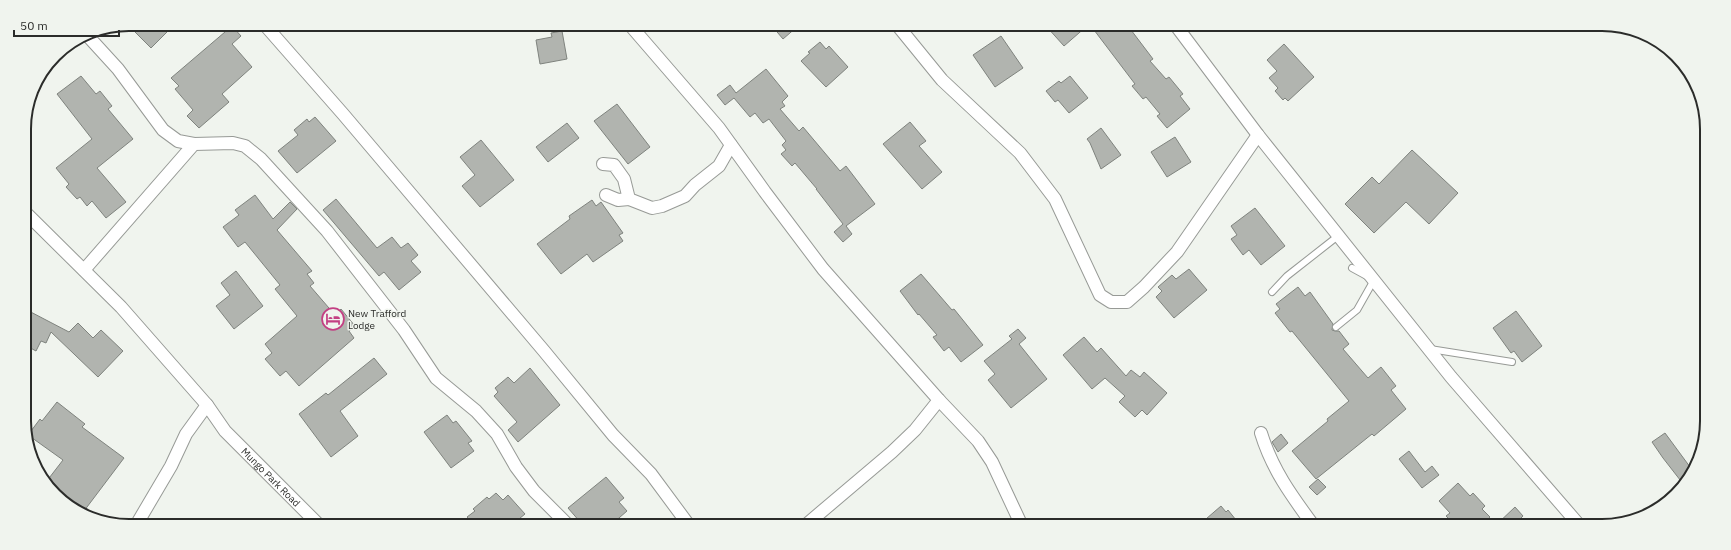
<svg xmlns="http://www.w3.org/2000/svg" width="1731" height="550" font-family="'IBM Plex Sans',sans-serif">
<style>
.building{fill:#b1b4af;stroke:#7f837e}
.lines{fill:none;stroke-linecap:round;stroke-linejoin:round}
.lane-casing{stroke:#979a96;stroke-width:8}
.street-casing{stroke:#979a96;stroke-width:14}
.lane{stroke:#fff;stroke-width:6}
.street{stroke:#fff;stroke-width:12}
.labels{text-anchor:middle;stroke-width:3;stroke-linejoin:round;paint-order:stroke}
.poi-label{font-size:10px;fill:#2b2c2a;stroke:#f0f4ee;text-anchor:start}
.street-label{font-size:10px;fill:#2b2c2a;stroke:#f0f4ee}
.rim{fill:none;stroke:#2b2c2a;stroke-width:2}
</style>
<rect width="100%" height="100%" fill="#f0f4ee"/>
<g class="building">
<polygon points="127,24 175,24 151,48"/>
<polygon points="232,26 241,36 232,44 252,67 222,94 229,102 199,128 187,116 193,110 175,89 179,86 171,78"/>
<polygon points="772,26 798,26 783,39"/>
<polygon points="1046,26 1087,26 1064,46"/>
<polygon points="1091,26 1128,26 1153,59 1150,61 1166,79 1169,77 1183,94 1180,96 1190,109 1167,128 1157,116 1160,114 1146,97 1143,99 1132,86 1135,84"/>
<polygon points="562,31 567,59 540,64 536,40 552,37 551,33"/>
<polygon points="1001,36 1023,68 995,87 973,55"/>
<polygon points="820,42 826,49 829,46 848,67 826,87 801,61 810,53 808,52"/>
<polygon points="1284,44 1314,77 1288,101 1285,98 1283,100 1275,91 1278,88 1269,78 1277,71 1267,60"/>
<polygon points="766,69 788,96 782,102 785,106 780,109 799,131 803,127 840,171 846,166 875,204 846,226 852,234 843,242 834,232 843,224 816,189 817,189 795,163 792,166 781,154 786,150 782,145 786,141 769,119 763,123 755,113 750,117 734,98 725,105 717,95 730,85 736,93"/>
<polygon points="81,76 96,94 100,91 112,106 108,109 133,139 97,168 126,202 106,218 92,201 87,206 80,197 77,199 66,187 69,184 56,168 92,139 57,94"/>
<polygon points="1070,76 1088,98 1069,113 1058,100 1055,102 1046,91 1059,81 1061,83"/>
<polygon points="617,104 650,147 628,164 594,121"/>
<polygon points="315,117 336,141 297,173 278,151 298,135 294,130 307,119 309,122"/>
<polygon points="910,122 926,141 919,146 942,172 922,189 883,144"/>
<polygon points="567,123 579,138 548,162 536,147"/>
<polygon points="1101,128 1121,155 1101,169 1090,143 1087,139"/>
<polygon points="1175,137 1191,162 1167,177 1151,152"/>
<polygon points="481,140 514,180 480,207 462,186 475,175 460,157"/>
<polygon points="1412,150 1458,193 1429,224 1406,202 1374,233 1345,204 1372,177 1379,184"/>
<polygon points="255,195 273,219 290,202 297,209 277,230 312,271 307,274 314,283 310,286 335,315 341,309 355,326 349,331 354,338 299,386 286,371 280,376 265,359 272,353 265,344 297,316 275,289 280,285 245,242 238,247 223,227 239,215 235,210"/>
<polygon points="336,199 377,248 392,237 401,248 408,243 418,255 411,261 421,272 399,290 384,272 379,276 323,210"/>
<polygon points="592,200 596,206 601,202 623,233 619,235 623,241 593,262 587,254 561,274 537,244 570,219 569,216"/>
<polygon points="1255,208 1285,246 1261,265 1249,250 1243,255 1231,239 1237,235 1231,226"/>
<polygon points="1189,269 1207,290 1174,318 1156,297 1162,291 1158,287 1172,275 1176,279"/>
<polygon points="236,271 263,306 234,329 216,306 230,295 221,283"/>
<polygon points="921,274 952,310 954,309 983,345 961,362 949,347 944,351 933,337 937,335 919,314 918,315 900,291"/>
<polygon points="1298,287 1305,296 1310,292 1333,324 1332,330 1335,331 1339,331 1349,344 1343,349 1368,378 1381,367 1396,386 1391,390 1406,409 1374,436 1372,434 1316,479 1292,451 1328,421 1327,419 1349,401 1292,331 1290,332 1275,313 1280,309 1276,304"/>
<polygon points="25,309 69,332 78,323 93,338 101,330 123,351 98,377 51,332 46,343 41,341 36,351 25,345"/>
<polygon points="1516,311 1542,346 1522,362 1514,351 1511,353 1493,328"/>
<polygon points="1018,329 1026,338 1019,344 1047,379 1011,408 988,380 995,374 984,361 1012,339 1009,336"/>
<polygon points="1084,337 1097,352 1101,348 1126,376 1131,370 1140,377 1144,372 1167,393 1147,415 1142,410 1135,417 1119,402 1125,396 1105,378 1092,389 1063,355"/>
<polygon points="374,358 387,374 340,411 358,436 331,457 299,414 326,393 328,395"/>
<polygon points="530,368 560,405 518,442 508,430 517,422 494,396 498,392 495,388 508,377 514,383"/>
<polygon points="57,402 85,424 82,427 124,458 84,511 50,491 46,482 63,460 28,435 40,419 42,421"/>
<polygon points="447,415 453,423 456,421 472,441 468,443 474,451 451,468 424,432"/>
<polygon points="1665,433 1693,471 1690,479 1684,485 1663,458 1652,442"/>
<polygon points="1281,434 1288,443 1278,452 1272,442"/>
<polygon points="1409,451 1425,472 1432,466 1439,475 1422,488 1399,459"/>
<polygon points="606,477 624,498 619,502 627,511 612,524 581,523 568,508"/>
<polygon points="1318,479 1326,487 1317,495 1309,487"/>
<polygon points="1458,483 1470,496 1473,493 1485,506 1482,509 1490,517 1481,526 1462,525 1457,521 1454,524 1446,516 1450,513 1439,501"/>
<polygon points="496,493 503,500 508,495 525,514 514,523 473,523 467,517 475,511 473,509 487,497 489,499"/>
<polygon points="1221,506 1226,512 1228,510 1240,525 1199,525"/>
<polygon points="1515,507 1523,516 1513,526 1495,526"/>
</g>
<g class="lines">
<g class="lane-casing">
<g id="lane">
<polyline points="1272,292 1287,276 1338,236"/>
<polyline points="1336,327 1357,310 1374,280 1352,268"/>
<polyline points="1430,349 1512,362"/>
</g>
</g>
<g class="street-casing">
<g id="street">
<polyline points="264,24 343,114 544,351 613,435 651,474 688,524"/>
<polyline points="630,25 719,128 765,192 823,269 939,400 978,441 992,462 1021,524"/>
<polyline points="898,26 942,80 1020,153 1055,199 1100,295 1111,302 1127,302 1144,287 1177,252 1258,135"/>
<polyline points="1177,27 1258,135 1451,377 1580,526"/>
<polyline points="86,34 118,69 163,130 178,141 194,144 233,143 245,146 261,159 327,231 404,330 436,378 476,411 497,434 516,467 534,491 566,523"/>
<polyline points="603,164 614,165 624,179 629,199 652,208 662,206 685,196 695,185 719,166 731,145"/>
<polyline points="606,195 618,200 629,199"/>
<path id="s1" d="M25 212 121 307 207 405 225 431 317 523"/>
<polyline points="84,270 194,144"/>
<path d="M1261 433C1272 469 1291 495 1313 525"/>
<polyline points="138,522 171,466 186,434 207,405"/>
<polyline points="807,524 892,452 915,430 939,400"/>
</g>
</g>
<use href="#lane" class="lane"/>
<use href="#street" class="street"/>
</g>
<defs>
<g id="hotel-ring" transform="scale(1.15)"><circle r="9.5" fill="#f0f4ee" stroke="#c33f83" stroke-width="1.5"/><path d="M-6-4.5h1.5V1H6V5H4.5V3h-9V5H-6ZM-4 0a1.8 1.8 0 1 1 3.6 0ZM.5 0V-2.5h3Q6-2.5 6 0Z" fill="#c33f83"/></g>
</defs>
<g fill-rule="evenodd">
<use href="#hotel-ring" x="333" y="319"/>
</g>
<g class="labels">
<g class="poi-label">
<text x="348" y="317">New Trafford<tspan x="348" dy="12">Lodge</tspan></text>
</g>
<g class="street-label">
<text dy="4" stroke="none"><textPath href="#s1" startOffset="362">Mungo Park Road</textPath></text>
</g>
</g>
<path d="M0 0H1731V550H0ZM129 31H1602A98 98 0 0 1 1700 129V421A98 98 0 0 1 1602 519H129A98 98 0 0 1 31 421V129A98 98 0 0 1 129 31Z" fill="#f0f4ee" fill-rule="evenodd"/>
<path class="rim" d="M129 31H1602A98 98 0 0 1 1700 129V421A98 98 0 0 1 1602 519H129A98 98 0 0 1 31 421V129A98 98 0 0 1 129 31Z"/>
<path d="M14 30v6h105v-6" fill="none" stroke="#2b2c2a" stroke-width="2"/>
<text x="20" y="30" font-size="12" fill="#2b2c2a" stroke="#f0f4ee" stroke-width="3" paint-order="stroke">50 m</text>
</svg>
